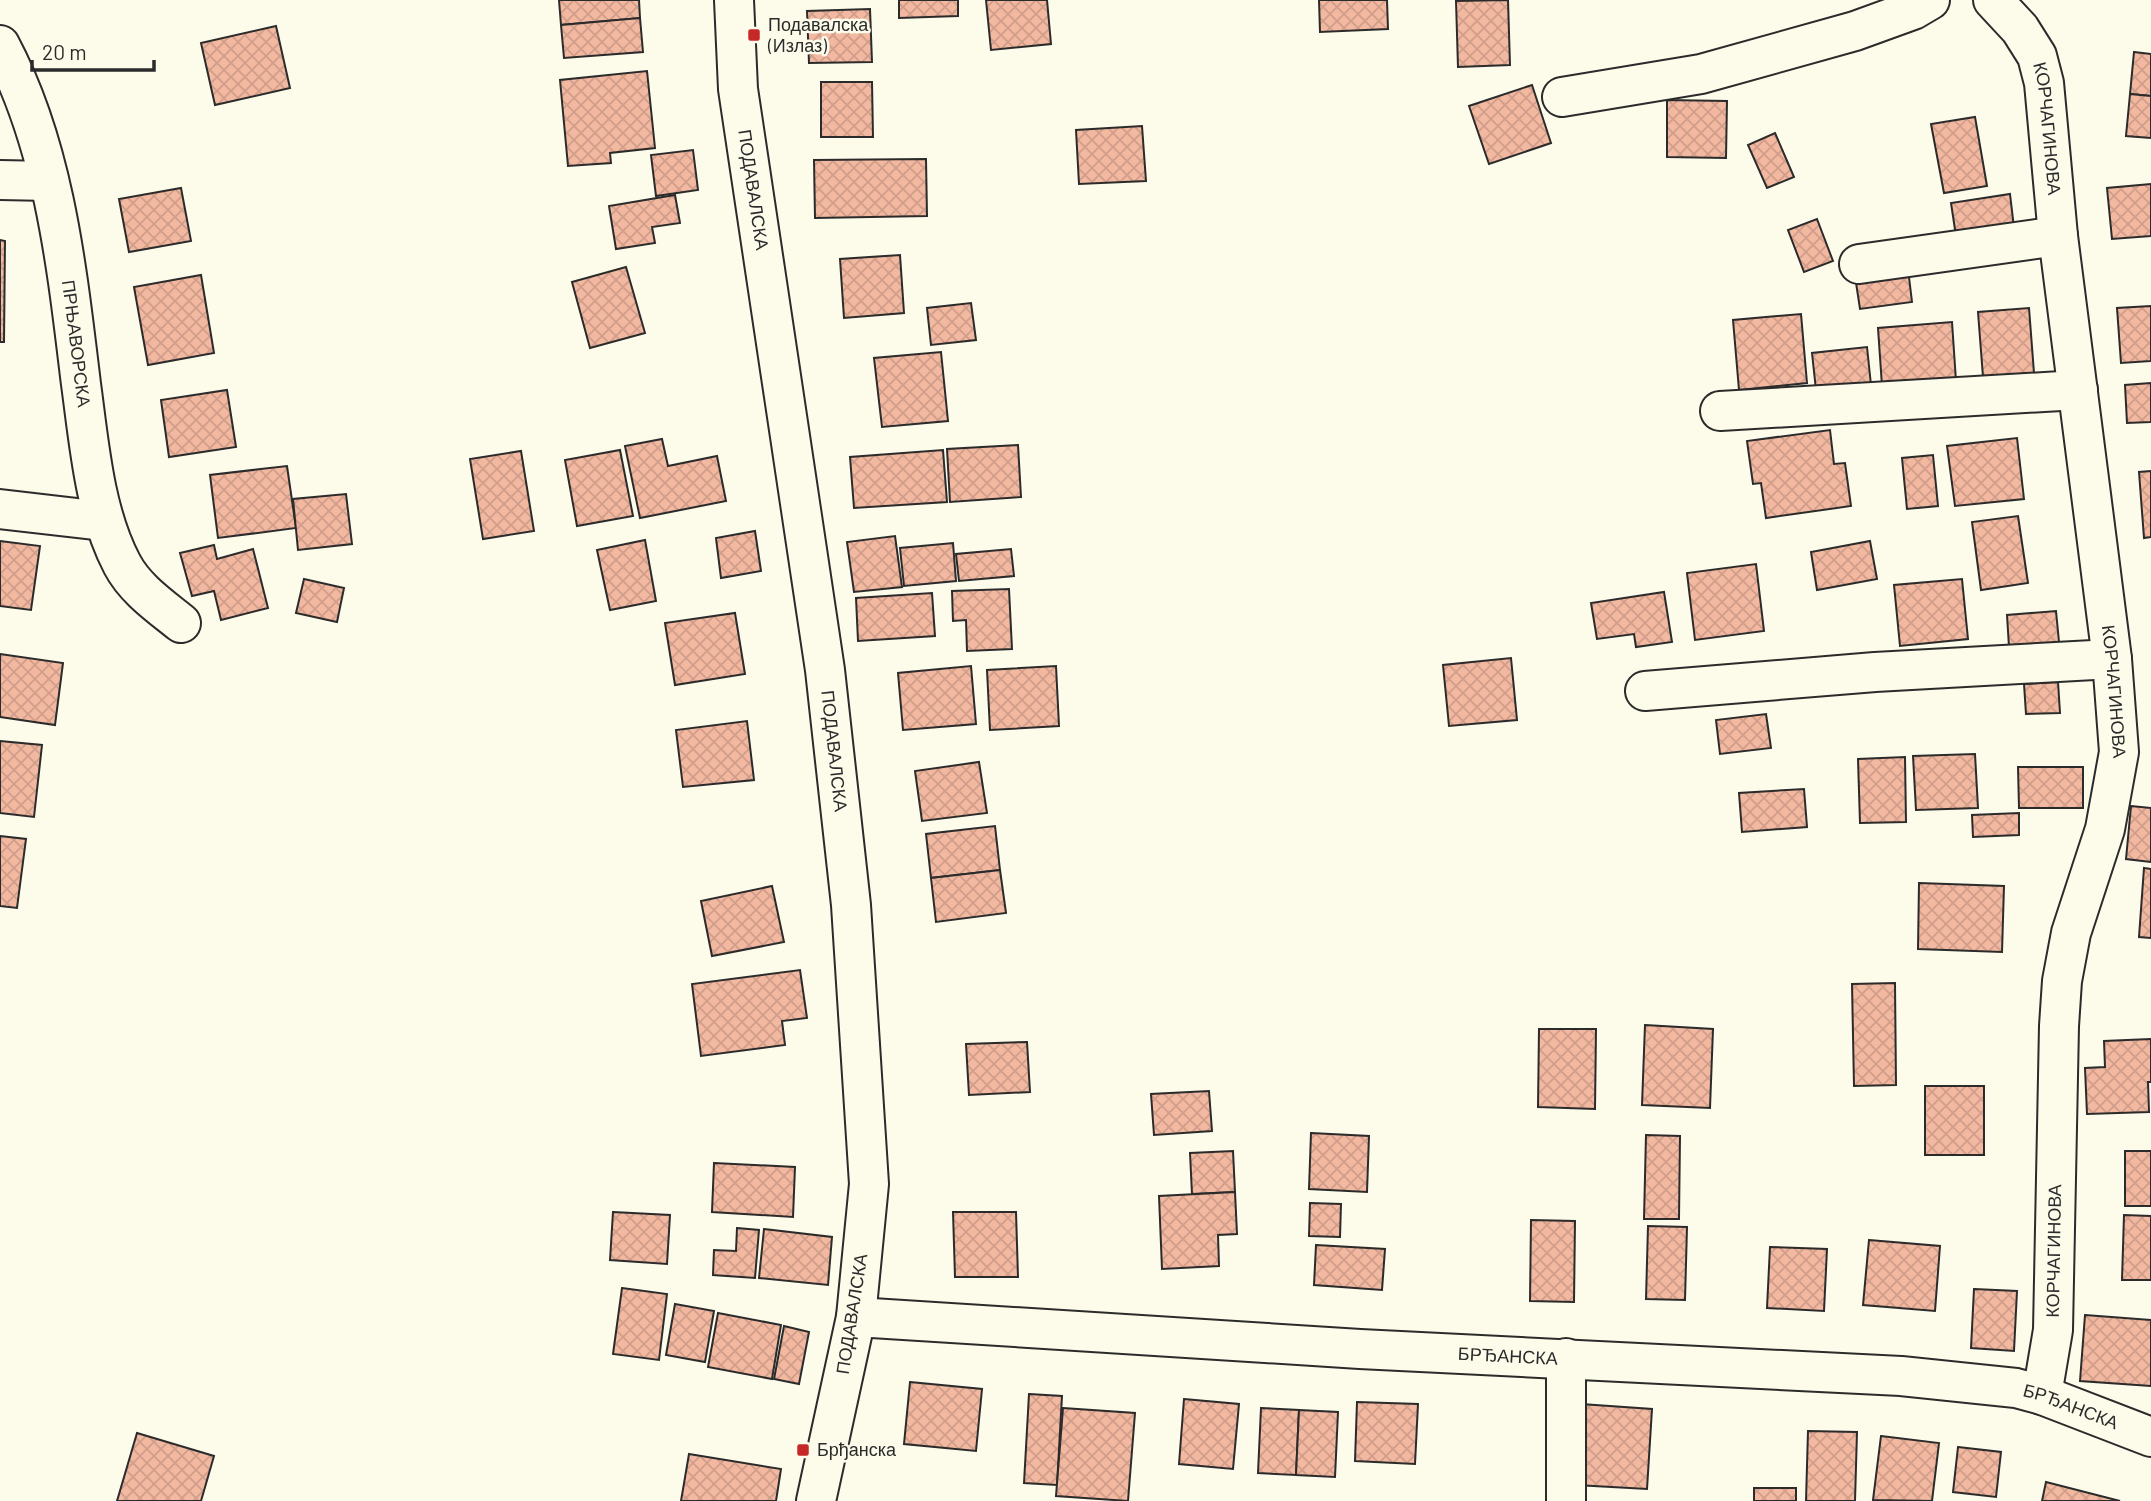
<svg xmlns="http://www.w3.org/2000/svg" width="2151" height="1501" font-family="Barlow,sans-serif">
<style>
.building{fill:url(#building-cross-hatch);stroke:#2b2b2b;stroke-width:2}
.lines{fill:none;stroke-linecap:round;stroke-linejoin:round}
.minor-casing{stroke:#2b2b2b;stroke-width:42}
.minor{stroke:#fdfbea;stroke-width:38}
.poi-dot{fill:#c62828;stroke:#fdfbea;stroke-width:2.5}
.labels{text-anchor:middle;stroke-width:5;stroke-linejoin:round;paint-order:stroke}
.poi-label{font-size:18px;fill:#2b2b2b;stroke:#fdfbea;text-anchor:start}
.street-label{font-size:18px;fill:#2b2b2b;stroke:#fdfbea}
</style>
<defs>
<pattern id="building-cross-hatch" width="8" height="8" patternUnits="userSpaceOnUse" patternTransform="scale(1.75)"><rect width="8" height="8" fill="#f2b8a0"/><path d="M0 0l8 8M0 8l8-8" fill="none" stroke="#d09e8a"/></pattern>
</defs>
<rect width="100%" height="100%" fill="#fdfbea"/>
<g class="building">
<polygon points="559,0 639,0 640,18 561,25"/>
<polygon points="899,0 958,0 958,16 899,18"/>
<polygon points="986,0 1047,0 1051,44 991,50"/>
<polygon points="1319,0 1387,0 1388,29 1320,32"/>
<polygon points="1508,0 1510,65 1458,67 1456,1"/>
<polygon points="870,9 872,62 809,63 807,11"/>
<polygon points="640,18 643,52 564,58 561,25"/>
<polygon points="276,26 290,88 215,105 201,43"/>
<polygon points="2134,52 2151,54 2151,96 2130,94"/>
<polygon points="647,71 655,148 610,153 611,163 568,166 560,80"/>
<polygon points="821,82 872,82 873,137 821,137"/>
<polygon points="1532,85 1551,143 1489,164 1469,106"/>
<polygon points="2130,94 2151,96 2151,138 2126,136"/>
<polygon points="1667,100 1727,101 1726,158 1667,157"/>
<polygon points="1975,117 1987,186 1944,193 1931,124"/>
<polygon points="1142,126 1146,181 1079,184 1076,130"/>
<polygon points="1775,133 1794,177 1767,188 1748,145"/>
<polygon points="693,150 698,190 656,196 651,155"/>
<polygon points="926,159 927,216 815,218 814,160"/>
<polygon points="2151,184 2151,236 2112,239 2107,188"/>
<polygon points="181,188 191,241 129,252 119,199"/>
<polygon points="2010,194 2014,228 1956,236 1951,203"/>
<polygon points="675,195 680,223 652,227 655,243 616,249 609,206"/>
<polygon points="1817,219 1833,261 1804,272 1788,230"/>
<polygon points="0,240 5,241 4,342 0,342"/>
<polygon points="900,255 904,313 844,318 840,259"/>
<polygon points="626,267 645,333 590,348 572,282"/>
<polygon points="1908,269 1912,302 1860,309 1855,276"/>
<polygon points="201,275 214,353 148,365 134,287"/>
<polygon points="971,303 976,340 931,345 927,308"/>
<polygon points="2151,306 2151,361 2121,363 2117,308"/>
<polygon points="2029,308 2034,373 1983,377 1978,312"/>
<polygon points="1801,314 1807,383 1739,390 1733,320"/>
<polygon points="1952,322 1956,381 1882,386 1878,328"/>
<polygon points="1867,347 1871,385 1816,390 1812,353"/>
<polygon points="941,352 948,421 882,427 874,358"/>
<polygon points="2151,383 2151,422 2127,423 2125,385"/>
<polygon points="227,390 236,447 169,457 161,400"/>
<polygon points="1830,430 1834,464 1845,463 1851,506 1766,518 1761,483 1753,484 1747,441"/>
<polygon points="2017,438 2024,499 1955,506 1947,446"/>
<polygon points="662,439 668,466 717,456 726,501 640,518 625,446"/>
<polygon points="1018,445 1021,497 950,502 947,449"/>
<polygon points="620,450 633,516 577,526 565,460"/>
<polygon points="943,450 947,502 854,508 850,457"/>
<polygon points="521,451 534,531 483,539 470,459"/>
<polygon points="1933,455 1938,506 1907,509 1902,458"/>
<polygon points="287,466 296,528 218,538 210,475"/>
<polygon points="2151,471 2151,537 2144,538 2139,472"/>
<polygon points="346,494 352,544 298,550 293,499"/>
<polygon points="2018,516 2028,583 1981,590 1972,522"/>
<polygon points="755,531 761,571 721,578 716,538"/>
<polygon points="895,536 902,587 854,592 847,542"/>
<polygon points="645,540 656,601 610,610 597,550"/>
<polygon points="0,541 40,546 31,610 0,606"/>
<polygon points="1870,541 1877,579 1817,590 1811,552"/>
<polygon points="953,543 956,581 904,586 900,548"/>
<polygon points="214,545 217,559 253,549 268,608 221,620 214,591 192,596 180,553"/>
<polygon points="1011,549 1014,576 959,581 956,554"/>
<polygon points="1756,564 1764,631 1695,640 1687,573"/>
<polygon points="304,579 344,588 337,622 296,613"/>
<polygon points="1962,579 1968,639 1900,646 1894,585"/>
<polygon points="1009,589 1012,649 967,651 966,620 953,621 952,591"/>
<polygon points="1664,592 1672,642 1636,647 1634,634 1597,639 1591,603"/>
<polygon points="932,593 935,636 858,641 856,598"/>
<polygon points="2056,611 2059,642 2009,647 2007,615"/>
<polygon points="735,613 745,674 675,685 665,623"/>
<polygon points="0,654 63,663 55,725 0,717"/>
<polygon points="1511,658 1517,720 1449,726 1443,665"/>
<polygon points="971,666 976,724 903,730 898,673"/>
<polygon points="1056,666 1059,726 990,730 987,670"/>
<polygon points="2058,682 2060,713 2026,714 2024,684"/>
<polygon points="1766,714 1771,748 1720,754 1716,720"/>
<polygon points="747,721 754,780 683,787 676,730"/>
<polygon points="0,741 42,745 34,817 0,813"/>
<polygon points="1975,754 1978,808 1916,810 1913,756"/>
<polygon points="1905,757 1906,822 1860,823 1858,759"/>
<polygon points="979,762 987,813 922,821 915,771"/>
<polygon points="2018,767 2083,767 2083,808 2019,808"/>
<polygon points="1804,789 1807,827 1742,832 1739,793"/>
<polygon points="2131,806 2151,808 2151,862 2126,859"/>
<polygon points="2019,813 2019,835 1973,837 1972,815"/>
<polygon points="995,826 1000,870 931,878 926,834"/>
<polygon points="0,836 26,839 17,908 0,906"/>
<polygon points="2144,868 2151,869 2151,938 2139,937"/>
<polygon points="1000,870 1006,913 936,922 931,878"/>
<polygon points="1919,883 2004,886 2002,952 1918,949"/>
<polygon points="772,886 784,942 712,956 701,901"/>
<polygon points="800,970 807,1018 782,1021 785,1045 701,1056 692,984"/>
<polygon points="1895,983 1896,1085 1854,1086 1852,984"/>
<polygon points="1645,1025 1713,1029 1710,1108 1642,1105"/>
<polygon points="1539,1029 1596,1029 1595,1109 1538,1107"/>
<polygon points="2151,1039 2151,1082 2148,1082 2149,1112 2087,1114 2085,1068 2105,1067 2104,1041"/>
<polygon points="1027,1042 1030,1092 969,1095 966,1044"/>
<rect x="1925" y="1086" width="59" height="69"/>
<polygon points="1209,1091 1212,1131 1154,1135 1151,1094"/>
<polygon points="1311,1133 1369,1136 1367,1192 1309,1189"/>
<polygon points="1646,1135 1680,1136 1679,1219 1644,1219"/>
<polygon points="1233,1151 1235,1192 1192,1194 1190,1153"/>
<rect x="2125" y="1151" width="26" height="55"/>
<polygon points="714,1163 795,1167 793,1217 712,1212"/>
<polygon points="1235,1192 1237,1234 1218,1235 1219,1266 1162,1269 1159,1196"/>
<polygon points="1310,1203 1341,1204 1340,1237 1309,1236"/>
<polygon points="613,1212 670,1215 667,1264 610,1260"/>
<polygon points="953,1212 1016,1212 1018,1277 955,1277"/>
<polygon points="2124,1215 2151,1216 2151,1280 2122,1280"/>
<polygon points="1531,1220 1575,1221 1574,1302 1530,1301"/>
<polygon points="1648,1226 1687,1227 1685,1300 1646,1299"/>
<polygon points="737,1228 759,1230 755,1278 713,1275 714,1250 736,1251"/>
<polygon points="764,1229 832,1237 828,1285 759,1278"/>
<polygon points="1869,1240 1940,1246 1935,1311 1863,1305"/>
<polygon points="1316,1245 1385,1249 1382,1290 1314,1285"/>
<polygon points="1770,1247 1827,1249 1824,1311 1767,1308"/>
<polygon points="622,1288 667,1294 659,1360 613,1354"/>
<polygon points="1974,1289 2017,1291 2014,1351 1971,1348"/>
<polygon points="675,1304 714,1311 705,1362 666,1355"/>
<polygon points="718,1313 781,1325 772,1379 708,1367"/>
<polygon points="2085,1315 2151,1320 2151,1386 2080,1381"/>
<polygon points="784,1326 809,1332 799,1384 774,1379"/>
<polygon points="910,1382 982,1389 976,1451 904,1444"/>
<polygon points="1029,1394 1062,1396 1057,1485 1024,1483"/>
<polygon points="1184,1399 1239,1404 1233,1469 1179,1464"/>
<polygon points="1357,1402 1418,1404 1415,1464 1355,1461"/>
<polygon points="1581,1404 1652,1409 1647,1489 1576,1485"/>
<polygon points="1063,1408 1135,1413 1128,1501 1056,1496"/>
<polygon points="1261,1408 1299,1410 1296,1475 1258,1473"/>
<polygon points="1299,1410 1338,1412 1335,1477 1296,1475"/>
<polygon points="1808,1431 1857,1432 1855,1501 1806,1501"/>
<polygon points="137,1433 214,1456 201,1501 117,1501"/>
<polygon points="1881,1436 1939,1443 1932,1501 1873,1500"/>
<polygon points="1958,1447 2001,1452 1996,1497 1953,1492"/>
<polygon points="689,1454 781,1469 776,1501 681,1501"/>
<polygon points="2046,1482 2120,1501 2042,1501"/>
<rect x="1754" y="1488" width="42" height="13"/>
</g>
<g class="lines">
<g class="minor-casing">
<g id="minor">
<path id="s1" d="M734 0 738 89 825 670 851 905 869 1184 856 1317 816 1501"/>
<path id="s2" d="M1993 0 2020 29 2037 56 2044 83 2058 236 2112 659 2119 752 2105 829 2071 933 2062 981 2059 1026 2053 1330 2042 1395"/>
<path id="s3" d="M0 45C55 148 67 270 81 384 89 442 94 511 122 564 135 589 160 606 181 623"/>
<polyline points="1562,97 1701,74 1855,31 1913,10 1930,0"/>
<polyline points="0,180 49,181"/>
<polyline points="1859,264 2058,236"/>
<polyline points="1720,411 2078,390"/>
<polyline points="0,509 103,521"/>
<polyline points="1645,691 1875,672 2112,659"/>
<path id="s4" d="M856 1317 1360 1349 1901 1376 2016 1388 2042 1395 2151 1437"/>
<polyline points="1566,1358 1566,1501"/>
</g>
</g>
<use href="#minor" class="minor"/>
</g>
<g class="poi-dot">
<rect x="747" y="28" width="14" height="14" rx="3.5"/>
<rect x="796" y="1443" width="14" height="14" rx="3.5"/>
</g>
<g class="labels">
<g class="poi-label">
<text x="768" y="31">Подавалска<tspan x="768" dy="21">(Излаз)</tspan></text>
<text x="817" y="1456">Брђанска</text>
</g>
<g class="street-label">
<text dy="6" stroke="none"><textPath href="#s2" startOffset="145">КОРЧАГИНОВА</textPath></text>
<text dy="6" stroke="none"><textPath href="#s1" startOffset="191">ПОДАВАЛСКА</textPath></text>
<text dy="6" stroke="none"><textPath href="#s3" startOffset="310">ПРЊАВОРСКА</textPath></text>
<text dy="6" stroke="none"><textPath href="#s2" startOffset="712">КОРЧАГИНОВА</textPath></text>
<text dy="6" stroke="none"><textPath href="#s1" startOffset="758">ПОДАВАЛСКА</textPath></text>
<text transform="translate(2054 1251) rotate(-89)" y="6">КОРЧАГИНОВА</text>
<text transform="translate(852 1314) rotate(-81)" y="6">ПОДАВАЛСКА</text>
<text dy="6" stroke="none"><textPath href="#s4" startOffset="653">БРЂАНСКА</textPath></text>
<text dy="6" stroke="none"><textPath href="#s4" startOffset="1220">БРЂАНСКА</textPath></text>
</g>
</g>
<path d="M32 60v10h122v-10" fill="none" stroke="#2b2b2b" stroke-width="3.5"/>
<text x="42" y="60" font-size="21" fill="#2b2b2b" stroke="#fdfbea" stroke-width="5" paint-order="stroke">20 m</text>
</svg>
